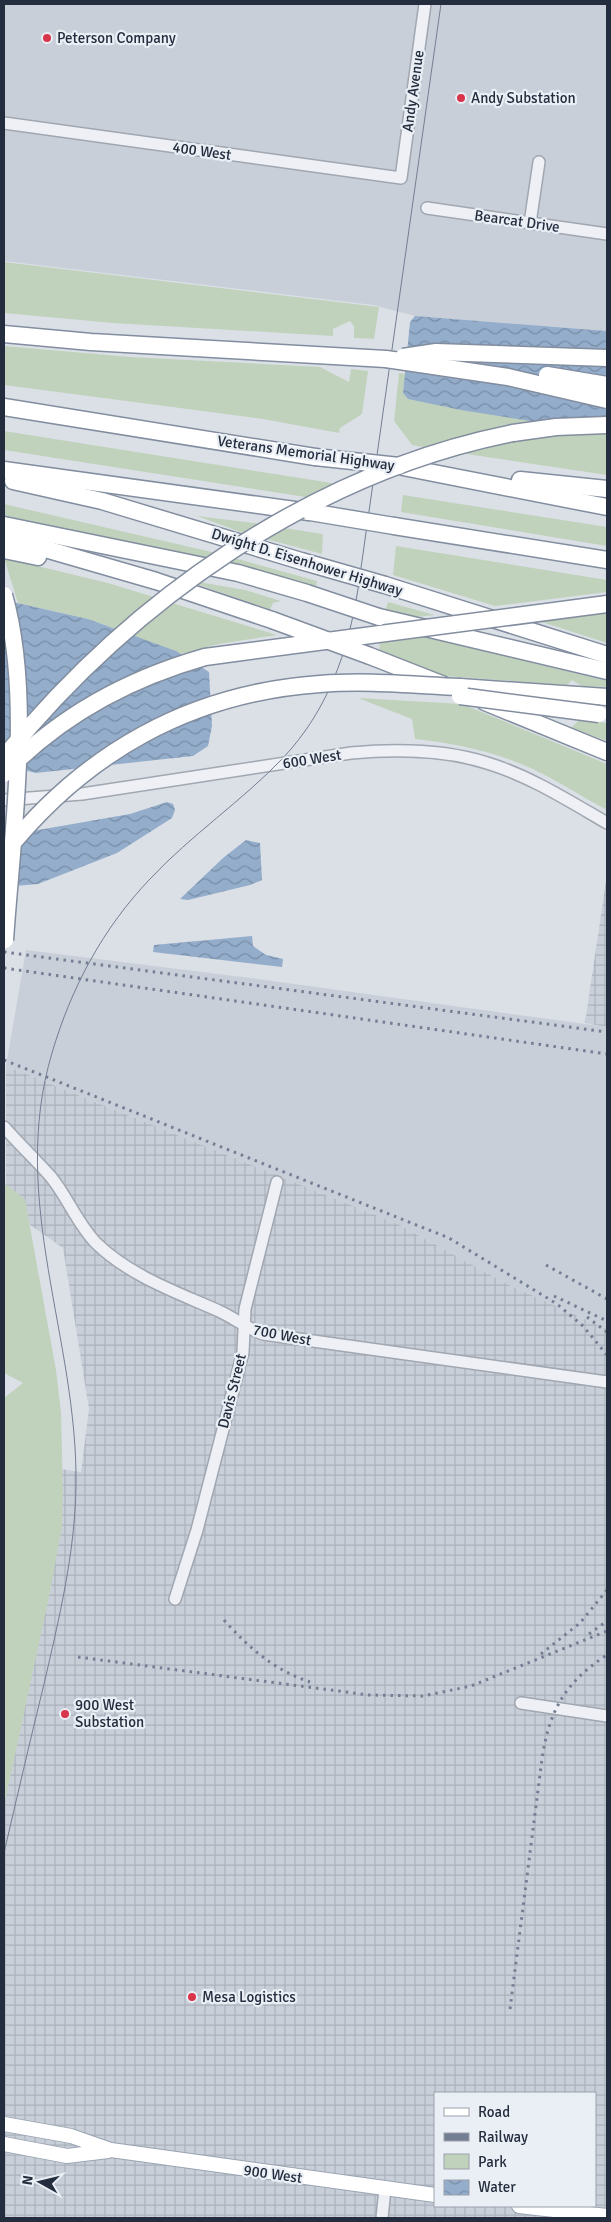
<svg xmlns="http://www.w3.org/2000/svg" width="611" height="2222" font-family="Signika,sans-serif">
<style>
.built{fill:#c9cfd9}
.industrial{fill:url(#industrial-grid);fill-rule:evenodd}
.green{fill:#c1d2bc}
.water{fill:url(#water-waves)}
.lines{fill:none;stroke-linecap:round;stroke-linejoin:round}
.minor-casing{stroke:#a0a7b1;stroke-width:14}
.major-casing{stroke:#9aa4b4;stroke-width:16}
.highway-casing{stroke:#828d9f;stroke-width:19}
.minor{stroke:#eef0f5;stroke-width:11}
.major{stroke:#fff;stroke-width:14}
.highway{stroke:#fff;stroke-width:16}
.tram{stroke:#747e92;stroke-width:1}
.rail{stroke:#747e92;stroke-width:3;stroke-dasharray:2.5 5;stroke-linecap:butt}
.highway-bridge-casing{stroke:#828d9f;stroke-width:19;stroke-linecap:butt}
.highway-bridge{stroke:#fff;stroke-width:16}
.poi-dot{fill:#d8344a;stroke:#eaeff5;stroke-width:2}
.labels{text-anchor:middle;stroke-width:4.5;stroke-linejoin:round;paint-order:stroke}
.poi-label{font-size:15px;fill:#242d3e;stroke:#eaeff5;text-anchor:start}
.street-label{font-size:15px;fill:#242d3e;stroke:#eaeff5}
</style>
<defs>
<pattern id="industrial-grid" width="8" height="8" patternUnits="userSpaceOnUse" patternTransform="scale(1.25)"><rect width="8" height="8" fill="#c9cfd9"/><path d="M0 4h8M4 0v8" fill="none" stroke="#acb2bb"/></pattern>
<pattern id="water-waves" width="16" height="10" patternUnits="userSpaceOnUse" patternTransform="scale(1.25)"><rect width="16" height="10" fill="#93adcb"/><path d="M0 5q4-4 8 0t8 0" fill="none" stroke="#788da6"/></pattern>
</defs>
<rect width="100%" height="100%" fill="#dbe0e7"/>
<g class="built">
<polygon points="4,4 607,4 607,331 415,316 373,305 4,261"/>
<polygon points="26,950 250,978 607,1027 607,1329 507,1284 398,1224 6,1066"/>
</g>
<g class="industrial">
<polygon points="607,874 607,1027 585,1023"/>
<path d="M6 1066 398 1224 507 1284 607 1329V2218H4V1768L60 1469 81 1472 89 1409 63 1248 6 1208ZM435 2093H595V2206H435Z"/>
</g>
<g class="green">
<polygon points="4,262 379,307 374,339 354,338 354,326 350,321 333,329 333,336 113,323 4,313"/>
<polygon points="4,346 131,357 320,367 349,382 351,369 368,371 362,414 340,428 339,433 263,419 4,385"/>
<polygon points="399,373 405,374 403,393 408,399 535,421 489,430 428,448 412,445 394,421"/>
<polygon points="4,431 332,483 331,487 312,498 4,450"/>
<polygon points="607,433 607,475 460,453 535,436"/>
<polygon points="403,495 607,527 607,546 401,512"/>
<polygon points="4,504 216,553 199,564 4,520"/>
<polygon points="197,516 262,524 246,534"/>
<polygon points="284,528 323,534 322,554 266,539"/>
<polygon points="396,546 607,580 607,592 495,606 393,575"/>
<polygon points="4,558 108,583 154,597 116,629 88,619 18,603"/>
<polygon points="234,558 317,581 315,594 218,569"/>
<polygon points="199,582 245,590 281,601 273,603 270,610 197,584"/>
<polygon points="388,602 435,615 406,618 385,612"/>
<polygon points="172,603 277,635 219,644 180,654 130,635"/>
<polygon points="607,612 607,643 542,622 544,620"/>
<polygon points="423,636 607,681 607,687 582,686 572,680 567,685 445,676 379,650 380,642"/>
<path d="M358 698 462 704 607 764V810C580 796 554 778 526 766 490 751 454 743 415 739L412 719Z"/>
<polygon points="580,719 607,723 607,741 571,728"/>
<polygon points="4,1156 5,1184 25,1199 56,1370 61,1412 63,1494 62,1526 50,1592 4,1806 4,1398 23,1383 4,1373"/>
</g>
<g class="water">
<polygon points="415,316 607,331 607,433 461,410 408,399 403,393 410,322"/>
<polygon points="4,600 88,619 176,651 209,672 212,726 208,746 193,756 36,773 4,765"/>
<polygon points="167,802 173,804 175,810 172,818 117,853 38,884 4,887 4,836 130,814"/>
<polygon points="246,840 260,843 262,880 250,885 188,900 180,899 223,858"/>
<polygon points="252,936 253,946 266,955 283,959 282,967 153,952 154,945"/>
</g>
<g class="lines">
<g class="minor-casing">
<g id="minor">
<polyline points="4,123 401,178 425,4"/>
<polyline points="427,208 607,234"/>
<polyline points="530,223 539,162"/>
<path d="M4 800 82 794 351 753C396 749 443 749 487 763 530 776 569 801 607 823"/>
<path d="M4 1127C19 1144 36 1160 51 1177 68 1198 77 1223 96 1243 130 1276 176 1292 219 1311 234 1318 247 1328 263 1334L607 1382"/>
<polyline points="175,1599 197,1530 243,1352 245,1309 277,1182"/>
<polyline points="521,1703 607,1716"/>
<polyline points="382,2218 385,2189"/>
</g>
</g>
<g class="major-casing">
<g id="major">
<polyline points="4,2124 71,2136 111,2150 435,2195"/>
<polyline points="4,2144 67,2156 108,2151"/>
<polyline points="519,2206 607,2216"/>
</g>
</g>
<g class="highway-casing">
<g id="highway">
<polyline points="4,334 91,342 386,359"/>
<polyline points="4,407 315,457"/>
<polyline points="513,433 556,427 607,425"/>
<polyline points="403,467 607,507"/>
<polyline points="4,470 309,512"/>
<polyline points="520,480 607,489"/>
<polyline points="13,481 102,501 301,561"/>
<polyline points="4,525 238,573 307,593"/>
<polyline points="394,526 607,560"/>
<polyline points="4,537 156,581 272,620"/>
<polyline points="4,550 38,557"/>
<polyline points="385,585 607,655"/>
<polyline points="379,617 607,671"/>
<polyline points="370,656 444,685"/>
<polyline points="460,687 607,697"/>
<polyline points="485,702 607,752"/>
</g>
</g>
<use href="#minor" class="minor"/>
<use href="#major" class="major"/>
<use href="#highway" class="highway"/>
<path class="tram" d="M4 1853C17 1797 30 1741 44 1684 59 1619 75 1553 76 1486 78 1338 8 1201 52 1053 71 988 103 928 150 879 191 835 242 801 283 758 328 710 348 652 358 589L441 4"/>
<g class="rail">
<polyline points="4,952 607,1032"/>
<polyline points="4,968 607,1054"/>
<polyline points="4,1060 449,1238 557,1304 583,1326 607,1355"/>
<polyline points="546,1265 607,1299"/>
<polyline points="554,1296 607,1321"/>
<polyline points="587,1317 607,1332"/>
<path d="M224 1620C249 1648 274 1670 310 1682"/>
<polyline points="589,1634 607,1621"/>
<polyline points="541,1654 580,1623 607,1590"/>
<polyline points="78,1657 369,1695 423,1696 471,1686 607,1631"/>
<path d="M510 2009 542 1759C549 1711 565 1682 607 1655"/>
</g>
<g class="highway-bridge-casing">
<g id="highway-bridge">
<polyline points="403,357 436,352 607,358"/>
<polyline points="386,359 508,377 607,400"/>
<polyline points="547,375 607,385"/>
<polyline points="315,457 399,466"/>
<polyline points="310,512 394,526"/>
<polyline points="301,561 385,585"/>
<polyline points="307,593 379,617"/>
<path d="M4 595C33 696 12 835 5 940"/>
<polyline points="272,620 370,656"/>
<polyline points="460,696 599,714"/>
<path d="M4 757C132 600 312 473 513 433"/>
<path d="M4 774C59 716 128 679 205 657L607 604"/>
<path d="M4 854C84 753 190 693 320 684 367 680 414 685 460 687"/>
</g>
</g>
<use href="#highway-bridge" class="highway-bridge"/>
</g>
<g class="poi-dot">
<circle cx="47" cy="38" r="5"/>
<circle cx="461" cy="98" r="5"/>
<circle cx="65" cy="1714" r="5"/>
<circle cx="192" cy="1997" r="5"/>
</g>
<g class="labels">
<g class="poi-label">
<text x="57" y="43">Peterson Company</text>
<text x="471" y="103">Andy Substation</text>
<text x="75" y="1710">900 West<tspan x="75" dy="17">Substation</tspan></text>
<text x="202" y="2002">Mesa Logistics</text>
</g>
<g class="street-label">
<text transform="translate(413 91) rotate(-82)" y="5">Andy Avenue</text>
<text transform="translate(202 151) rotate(8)" y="5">400 West</text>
<text transform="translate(517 221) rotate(8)" y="5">Bearcat Drive</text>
<text transform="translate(306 453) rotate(8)" y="5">Veterans Memorial Highway</text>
<text transform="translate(307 562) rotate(17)" y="5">Dwight D. Eisenhower Highway</text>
<text transform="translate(312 759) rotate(-9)" y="5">600 West</text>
<text transform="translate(282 1335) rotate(11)" y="5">700 West</text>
<text transform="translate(232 1391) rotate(-76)" y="5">Davis Street</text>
<text transform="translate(273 2174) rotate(8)" y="5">900 West</text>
</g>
</g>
<rect width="611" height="2222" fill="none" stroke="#242d3e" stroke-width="10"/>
<rect x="434" y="2092" width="162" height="115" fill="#eaeff5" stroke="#9ba1ac"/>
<rect x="444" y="2108" width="25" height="8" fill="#ffffff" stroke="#9ba1ac"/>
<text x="478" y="2117" font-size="15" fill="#242d3e">Road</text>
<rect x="444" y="2133" width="25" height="8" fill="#747e92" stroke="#9ba1ac"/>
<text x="478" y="2142" font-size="15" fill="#242d3e">Railway</text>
<rect x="444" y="2154" width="25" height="15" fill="#c1d2bc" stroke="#9ba1ac"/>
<text x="478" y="2167" font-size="15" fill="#242d3e">Park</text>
<rect x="444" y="2180" width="25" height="15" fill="url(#water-waves)" stroke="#9ba1ac"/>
<text x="478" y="2192" font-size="15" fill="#242d3e">Water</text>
<g transform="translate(40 2182) rotate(278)" stroke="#eaeff5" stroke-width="4" paint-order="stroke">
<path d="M0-4L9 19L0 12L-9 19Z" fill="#242d3e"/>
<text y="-8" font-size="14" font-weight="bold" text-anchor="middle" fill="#242d3e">N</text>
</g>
</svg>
